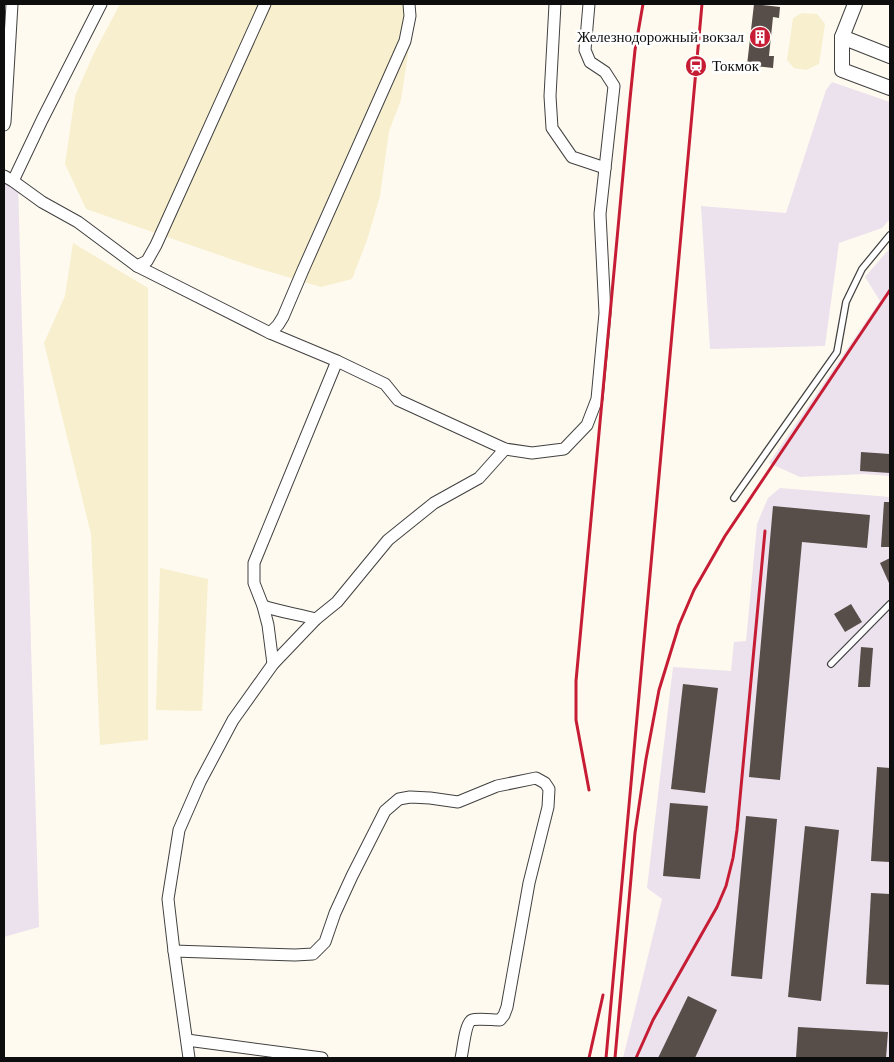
<svg xmlns="http://www.w3.org/2000/svg" width="894" height="1062" font-family="'Libre Baskerville',serif">
<style>
.industrial{fill:#ebe2ed}
.farmland{fill:#f7efcd}
.building{fill:#574d49}
.lines{fill:none;stroke-linecap:round;stroke-linejoin:round}
.service-casing{stroke:#414141;stroke-width:8}
.minor-casing{stroke:#414141;stroke-width:13}
.tertiary-casing{stroke:#414141;stroke-width:16}
.service{stroke:#fff;stroke-width:5.5}
.minor{stroke:#fff;stroke-width:11}
.tertiary{stroke:#fff;stroke-width:14}
.rail{stroke:#c61d35;stroke-width:3}
.labels{text-anchor:middle;stroke-width:5;stroke-linejoin:round;paint-order:stroke}
.poi-label{font-size:15px;fill:#0e0e0e;stroke:#fff;text-anchor:end}
</style>
<rect width="100%" height="100%" fill="#fffaef"/>
<g class="industrial">
<polygon points="832,82 890,102 890,219 882,228 839,243 825,346 710,349 701,206 786,213 826,90"/>
<polygon points="4,182 18,182 39,927 4,937"/>
<polygon points="890,248 890,476 864,474 800,477 769,463 880,301 865,277"/>
<polygon points="780,488 890,497 890,1058 623,1058 662,899 647,888 673,667 731,671 734,642 746,641 757,524 768,498"/>
</g>
<g class="farmland">
<polygon points="120,4 413,4 410,41 401,100 389,131 380,196 367,240 352,279 321,287 251,266 86,209 65,164 75,96 94,53"/>
<polygon points="802,13 817,14 825,24 819,64 806,70 794,68 787,60 793,18"/>
<polygon points="73,243 148,288 148,740 100,745 91,534 44,343 65,296"/>
<polygon points="160,568 208,579 202,711 156,710"/>
</g>
<g class="building">
<polygon points="754,4 780,7 779,18 773,17 769,56 774,56 773,68 747,65"/>
<polygon points="861,452 890,454 890,473 860,471"/>
<polygon points="884,502 890,502 890,547 881,547"/>
<polygon points="773,506 870,515 867,548 802,542 780,780 749,777"/>
<polygon points="890,558 890,582 889,583 880,563"/>
<polygon points="851,604 862,622 845,632 834,614"/>
<polygon points="861,647 873,648 870,687 858,687"/>
<polygon points="683,684 718,688 705,793 671,789"/>
<polygon points="877,767 890,768 890,862 871,861"/>
<polygon points="670,803 708,806 700,879 663,876"/>
<polygon points="746,816 777,819 762,979 731,976"/>
<polygon points="805,826 839,830 821,1001 788,997"/>
<polygon points="871,893 890,894 890,985 866,984"/>
<polygon points="688,996 717,1010 695,1058 658,1058"/>
<polygon points="798,1027 888,1032 886,1058 796,1058"/>
</g>
<g class="lines">
<g class="service-casing">
<g id="service">
<polyline points="734,498 837,352 846,302 862,269 890,235"/>
<polyline points="831,664 890,604"/>
</g>
</g>
<g class="minor-casing">
<g id="minor">
<polyline points="555,4 550,96 552,128 572,157 605,168"/>
<polyline points="4,125 5,122 12,4"/>
<polyline points="4,176 13,181 42,202 78,222 137,266 270,333 337,361 385,384 398,400 505,449 532,453 564,449 587,425 597,399 605,313 600,214 614,86 605,72 590,62 585,50 589,4"/>
<polyline points="13,181 42,120 101,4"/>
<polyline points="137,266 147,261 156,245 265,4"/>
<polyline points="270,333 278,325 283,317 303,270 405,41 410,16 409,4"/>
<path d="M263 606C280 612 298 614 316 619"/>
<polyline points="273,664 268,625 263,606 254,583 254,563 337,361"/>
<path d="M174 951 295 955 313 954 325 942 335 913 352 876 385 811 399 799 410 797 430 798 458 802 497 786 536 778 545 783 549 789 548 807 529 883 507 1007 504 1015 500 1020C493 1020 477 1018 472 1020 465 1023 463 1051 461 1058"/>
<polyline points="187,1040 322,1058"/>
<polyline points="189,1058 174,951 168,899 179,830 200,782 233,720 273,664 316,619 337,602 388,540 434,503 479,478 505,449"/>
</g>
</g>
<g class="tertiary-casing">
<g id="tertiary">
<polyline points="855,4 842,37 842,70 890,88"/>
<polyline points="842,37 890,56"/>
</g>
</g>
<use href="#service" class="service"/>
<use href="#minor" class="minor"/>
<use href="#tertiary" class="tertiary"/>
<g class="rail">
<polyline points="589,790 576,720 576,681 630,99 635,50 643,4"/>
<polyline points="589,1058 603,995"/>
<polyline points="606,1058 702,4"/>
<polyline points="615,1058 635,833 646,759 659,690 679,625 694,590 725,536 890,290"/>
<polyline points="636,1058 653,1020 717,907 726,886 733,858 737,830 765,531"/>
</g>
</g>
<defs>
<g id="building-disc" transform="scale(1.125)"><circle r="9.5" fill="#c61d35" stroke="#fff"/><path d="M-4-6H4V6H1V3H-1V6H-4ZM-2.5-4.3h1.7v1.8h-1.7ZM.8-4.3h1.7v1.8H.8ZM-2.5-1h1.7V.8h-1.7ZM.8-1h1.7V.8H.8Z" fill="#fff"/></g>
<g id="station-disc" transform="scale(1.125)"><circle r="9.5" fill="#c61d35" stroke="#fff"/><path d="M-3-6H3Q5-6 5-4V2Q5 4 3 4L4.5 6H3L1.5 4h-3L-3 6H-4.5L-3 4Q-5 4-5 2V-4Q-5-6-3-6ZM-3.5-4v3h7v-3ZM-3.5 1v1.5H-2V1ZM2 1v1.5H3.5V1Z" fill="#fff"/></g>
</defs>
<g fill-rule="evenodd">
<use href="#building-disc" x="760" y="37"/>
<use href="#station-disc" x="696" y="66"/>
</g>
<g class="labels">
<g class="poi-label">
<text x="744" y="42">Железнодорожный вокзал</text>
<text x="712" y="71" text-anchor="start">Токмок</text>
</g>
</g>
<rect width="894" height="1062" fill="none" stroke="#0e0e0e" stroke-width="10"/>
</svg>
